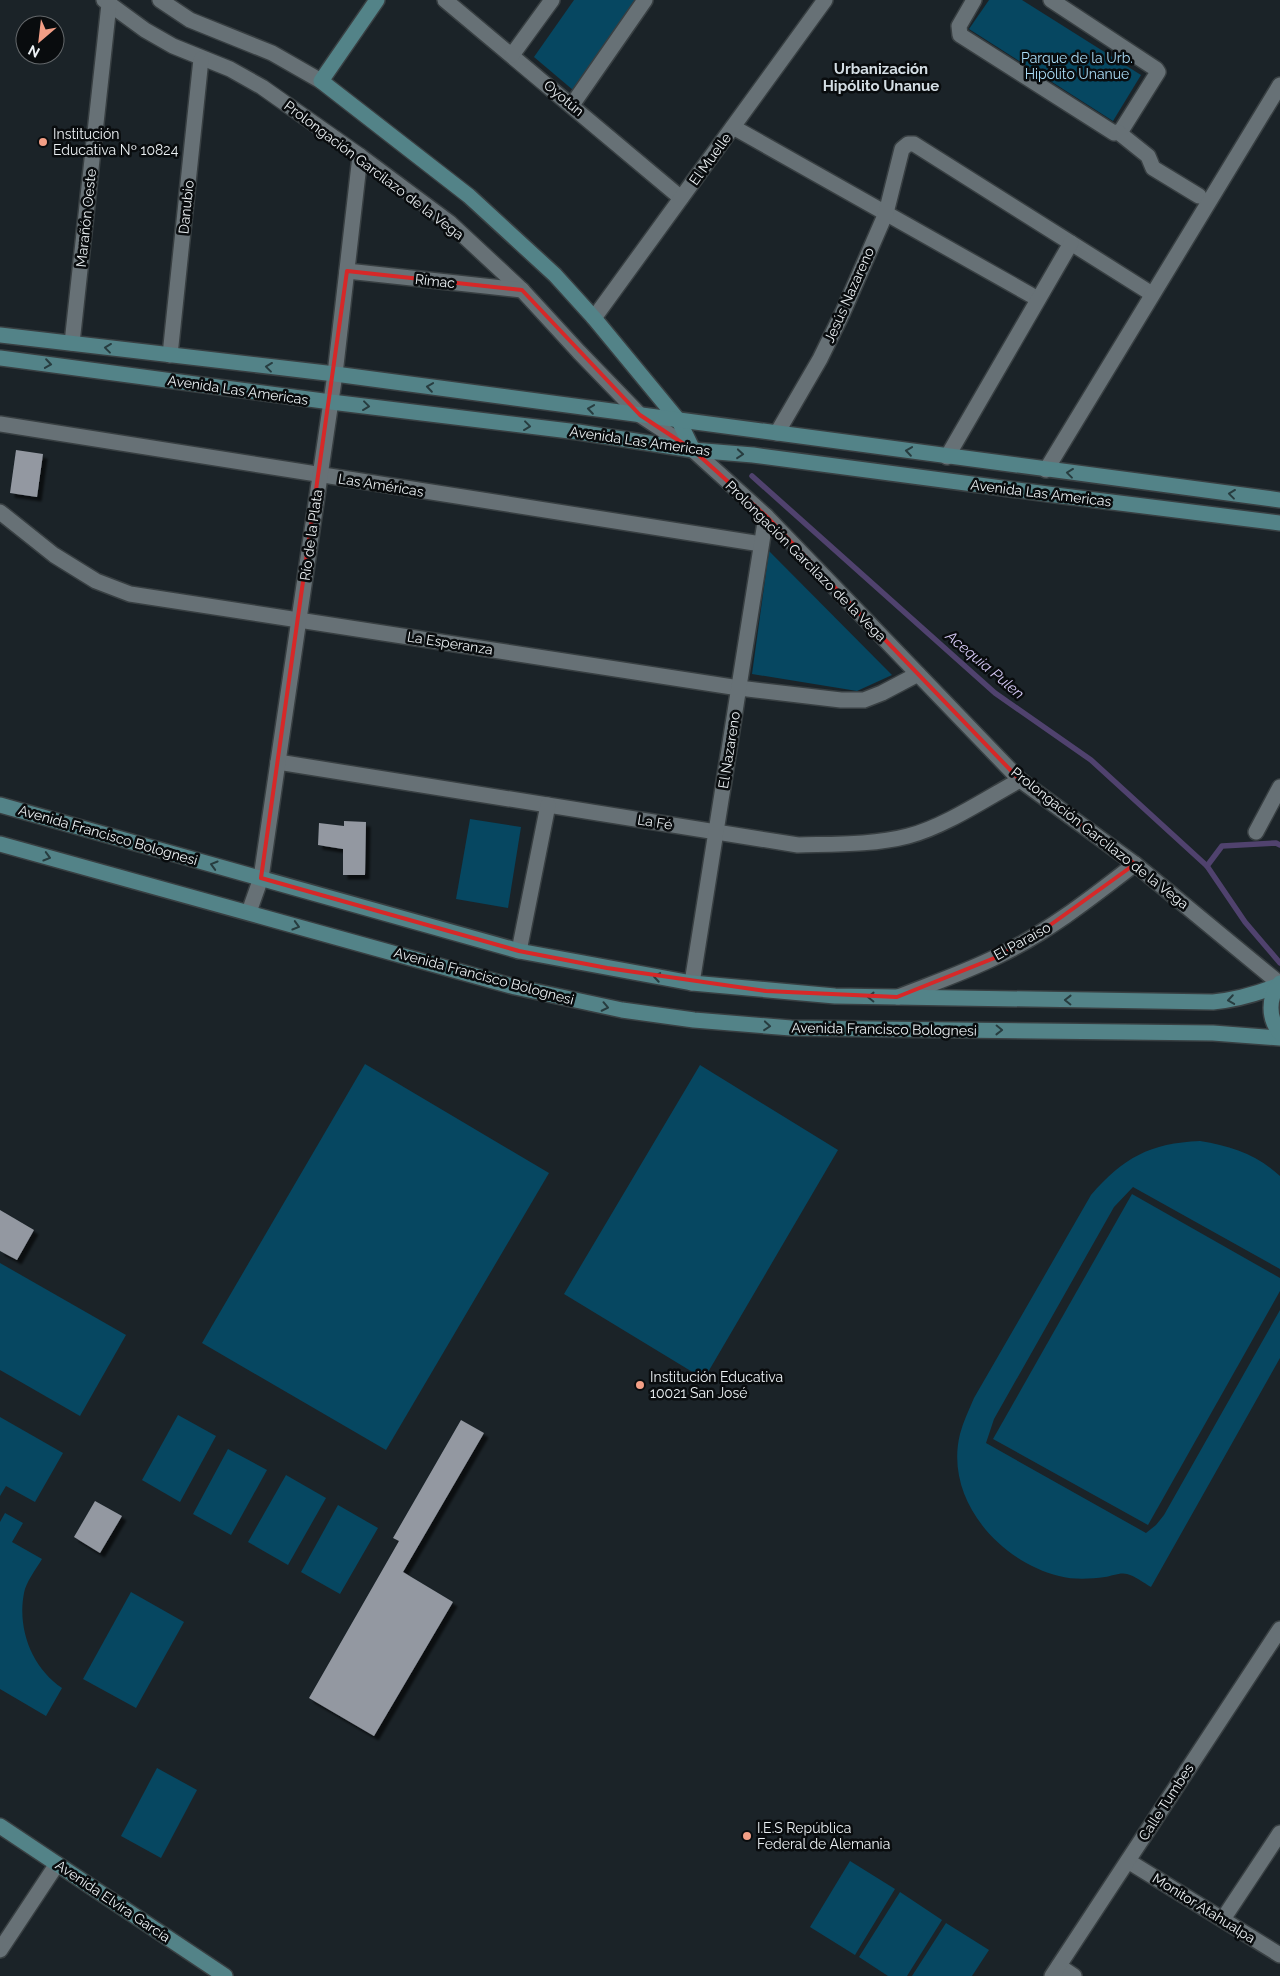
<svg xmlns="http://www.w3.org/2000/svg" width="1280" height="1976" font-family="Raleway,sans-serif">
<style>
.green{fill:#064761}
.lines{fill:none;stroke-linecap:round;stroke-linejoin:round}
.stream{stroke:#50426e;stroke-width:5.5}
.building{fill:#9398a1;filter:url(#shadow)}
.street-casing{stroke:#383f42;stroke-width:18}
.secondary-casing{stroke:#383f42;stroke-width:18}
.street{stroke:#677176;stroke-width:15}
.secondary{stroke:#538388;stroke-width:15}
.oneway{stroke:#273c3f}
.marked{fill:none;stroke:#d62828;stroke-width:4;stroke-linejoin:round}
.poi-dot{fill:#f39f86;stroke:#090c0e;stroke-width:2}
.labels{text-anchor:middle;stroke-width:5;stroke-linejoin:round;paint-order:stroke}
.park-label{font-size:14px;fill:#abdcf6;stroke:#090c0e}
.street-label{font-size:14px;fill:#ebf0f3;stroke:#090c0e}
.poi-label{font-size:14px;fill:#ebf0f3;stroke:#090c0e;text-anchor:start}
.neighbourhood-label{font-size:15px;font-weight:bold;fill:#d3dde3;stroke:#090c0e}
.water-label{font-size:15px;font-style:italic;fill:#d3c7f3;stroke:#090c0e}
</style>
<defs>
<filter id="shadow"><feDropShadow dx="4.5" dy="4.5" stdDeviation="1" flood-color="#0009"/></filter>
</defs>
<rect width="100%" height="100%" fill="#1b2328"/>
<g class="green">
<polygon points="574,0 636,0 573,90 534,57"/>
<polygon points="989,0 1022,0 1141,75 1113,121 969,29"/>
<polygon points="769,551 892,675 857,691 752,674"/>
<polygon points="470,819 521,827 508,908 456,899"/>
<polygon points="365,1064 549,1173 386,1450 202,1343"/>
<polygon points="700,1065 838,1150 704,1379 564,1294"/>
<path d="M1200 1141C1231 1146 1256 1154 1280 1176V1269L1133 1187 1114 1207 994 1419 986 1443 1146 1533 1156 1525 1164 1515 1280 1310V1358L1151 1587C1144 1583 1135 1576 1127 1574 1121 1572 1111 1576 1105 1577 1090 1579 1074 1580 1059 1576 999 1561 944 1499 960 1434 963 1422 969 1410 974 1398L1091 1195C1123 1158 1150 1143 1200 1141Z"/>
<polygon points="1132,1194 1280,1278 1280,1291 1148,1525 993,1439"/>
<polygon points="0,1263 126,1335 80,1416 0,1370"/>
<polygon points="178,1415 216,1436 180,1502 142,1480"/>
<polygon points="0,1417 63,1453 35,1502 6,1486 0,1496"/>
<polygon points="228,1449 267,1470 231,1535 193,1514"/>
<polygon points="286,1475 326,1498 288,1565 248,1542"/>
<polygon points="338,1505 378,1528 340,1594 301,1572"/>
<path d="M5 1513 23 1523 12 1542 42 1559C36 1569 26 1582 24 1593 17 1629 32 1668 62 1688L46 1716 0 1689V1522Z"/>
<polygon points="131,1592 184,1622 136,1708 83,1679"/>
<polygon points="157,1768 197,1790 161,1858 121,1836"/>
<polygon points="850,1861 895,1889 855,1955 810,1927"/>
<polygon points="900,1892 942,1920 907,1976 888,1976 859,1957"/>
<polygon points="946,1923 989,1950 972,1976 912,1976"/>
</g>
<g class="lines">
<g class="stream">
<polyline points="752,476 995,693 1091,760 1207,866 1245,922 1280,963"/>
<polyline points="1207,866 1222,846 1276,843 1280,845"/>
</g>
</g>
<g class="building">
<polygon points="16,450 43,454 37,497 10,493"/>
<polygon points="344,821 366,822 365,875 343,875 343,849 318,845 319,823 344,826"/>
<polygon points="0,1210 34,1230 17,1260 0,1251"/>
<polygon points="461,1420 484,1433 403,1572 453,1602 374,1736 309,1698 399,1541 393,1538"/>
<polygon points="95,1501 122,1516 100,1553 74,1537"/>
</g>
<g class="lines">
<g class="street-casing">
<g id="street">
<polyline points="104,0 145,30 173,46 230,69 262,87 360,156 450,223 522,290 579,352 640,415 693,450 766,516 1020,780 1135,864 1279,983"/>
<polyline points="160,0 190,20 272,53 321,81"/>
<polyline points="445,0 681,198"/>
<polyline points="974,0 959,26 960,35 1114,133 1121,131 1158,72 1156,69 1051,0"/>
<polyline points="512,55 552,0"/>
<polyline points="572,105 645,0"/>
<polyline points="733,127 1038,299"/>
<polyline points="1118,132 1148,156 1153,168 1199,196"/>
<polyline points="347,271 522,290"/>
<polyline points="594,318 825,0"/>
<polyline points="72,343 109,4"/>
<polyline points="170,355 201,59"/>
<polyline points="0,424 761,544"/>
<polyline points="777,433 820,359 843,312 886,213 902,149 908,144 914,144 1152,294"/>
<polyline points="947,457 1071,243"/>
<polyline points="1046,470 1280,85"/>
<polyline points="0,512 54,555 96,581 130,594 739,688 841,700 864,700 882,693 918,674"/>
<path d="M278 762 798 845C833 844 874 845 908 836 944 827 987 798 1020 780"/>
<polyline points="1256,832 1280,787"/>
<polyline points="249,912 261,878 278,762 335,374 360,156"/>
<polyline points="519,951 548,805"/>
<polyline points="692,983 766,516"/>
<path d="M898 997C931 984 966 972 998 956 1048 932 1091 898 1135 864"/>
<polyline points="1128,1861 1280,1955"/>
<polyline points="1223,1919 1280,1833"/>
<polyline points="0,1950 57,1864"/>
<polyline points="1059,1966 1074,1976"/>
<polyline points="1052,1976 1280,1629"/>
</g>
</g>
<g class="secondary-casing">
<g id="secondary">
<polyline points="377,0 321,81 469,196 555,275 594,318 679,421 693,450"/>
<polyline points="0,335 335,374 1280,500"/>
<polyline points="0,358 331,402 578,432 693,450 753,455 1063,496 1280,523"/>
<path d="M0 805 519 951 692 983 835 996 1213 1002C1236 1000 1256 994 1277 986"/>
<polyline points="0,844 515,987 622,1010 694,1020 791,1028 1213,1033 1280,1038"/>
<path d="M1280 983C1268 997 1268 1018 1280 1033"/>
<polyline points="0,1826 225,1976"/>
</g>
</g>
<use href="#street" class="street"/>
<use href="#secondary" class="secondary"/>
</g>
<defs><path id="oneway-chevron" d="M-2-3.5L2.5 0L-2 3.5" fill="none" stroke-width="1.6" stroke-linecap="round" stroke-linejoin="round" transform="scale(1.25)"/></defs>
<g class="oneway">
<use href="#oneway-chevron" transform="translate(108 348) rotate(-173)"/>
<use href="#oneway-chevron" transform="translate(48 364) rotate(8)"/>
<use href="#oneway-chevron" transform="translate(269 367) rotate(-173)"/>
<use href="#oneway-chevron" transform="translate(430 387) rotate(-172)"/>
<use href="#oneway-chevron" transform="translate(366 406) rotate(7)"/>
<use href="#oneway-chevron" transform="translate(591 409) rotate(-172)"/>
<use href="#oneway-chevron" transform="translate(527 426) rotate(7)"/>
<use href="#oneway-chevron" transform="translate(909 451) rotate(-172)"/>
<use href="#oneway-chevron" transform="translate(740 454) rotate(5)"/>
<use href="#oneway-chevron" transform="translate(1070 473) rotate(-173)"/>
<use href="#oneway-chevron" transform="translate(1232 494) rotate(-173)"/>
<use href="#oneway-chevron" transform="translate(47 857) rotate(16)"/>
<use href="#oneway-chevron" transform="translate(214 865) rotate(-164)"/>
<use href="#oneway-chevron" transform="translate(296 926) rotate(16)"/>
<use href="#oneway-chevron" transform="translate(657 977) rotate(-170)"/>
<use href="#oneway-chevron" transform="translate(871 997) rotate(-179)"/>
<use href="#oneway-chevron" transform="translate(1068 1000) rotate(-179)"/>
<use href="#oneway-chevron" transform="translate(1231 1000) rotate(171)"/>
<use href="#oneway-chevron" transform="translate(605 1007) rotate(12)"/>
<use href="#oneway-chevron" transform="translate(767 1026) rotate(5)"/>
<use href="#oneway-chevron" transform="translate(999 1030) rotate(1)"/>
</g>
<path class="marked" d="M347 271 522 290 640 415 693 450 766 516 1020 780 1135 864 1035 936 997 957 897 997 766 991 607 968 519 951 261 878Z"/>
<g class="poi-dot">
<circle cx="43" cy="142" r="5"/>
<circle cx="640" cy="1385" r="5"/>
<circle cx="747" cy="1836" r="5"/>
</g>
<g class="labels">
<g class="park-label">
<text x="1077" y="63">Parque de la Urb.<tspan x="1077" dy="16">Hipólito Unanue</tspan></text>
</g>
<g class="street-label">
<text transform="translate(564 98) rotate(40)" y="5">Oyotún</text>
<text transform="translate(710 159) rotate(-54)" y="5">El Muelle</text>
<text transform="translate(374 170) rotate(37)" y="5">Prolongación Garcilazo de la Vega</text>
<text transform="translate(186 207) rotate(-84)" y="5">Danubio</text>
<text transform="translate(86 218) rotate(-84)" y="5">Marañón Oeste</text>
<text transform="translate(435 281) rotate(6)" y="5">Rímac</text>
<text transform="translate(849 295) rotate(-66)" y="5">Jesús Nazareno</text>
<text transform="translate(238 390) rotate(8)" y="5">Avenida Las Americas</text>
<text transform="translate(640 441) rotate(8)" y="5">Avenida Las Americas</text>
<text transform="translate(381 485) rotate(9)" y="5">Las Américas</text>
<text transform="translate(1041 493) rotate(7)" y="5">Avenida Las Americas</text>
<text transform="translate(311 535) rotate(-82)" y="5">Río de la Plata</text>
<text transform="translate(806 561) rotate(45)" y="5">Prolongación Garcilazo de la Vega</text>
<text transform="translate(450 643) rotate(9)" y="5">La Esperanza</text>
<text transform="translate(729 750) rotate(-81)" y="5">El Nazareno</text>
<text transform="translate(655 822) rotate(9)" y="5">La Fé</text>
<text transform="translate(108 835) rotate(16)" y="5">Avenida Francisco Bolognesi</text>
<text transform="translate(1100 838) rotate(38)" y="5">Prolongación Garcilazo de la Vega</text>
<text transform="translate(1022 941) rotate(-29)" y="5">El Paraíso</text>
<text transform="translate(484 976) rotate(15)" y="5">Avenida Francisco Bolognesi</text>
<text transform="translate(884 1029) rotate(1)" y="5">Avenida Francisco Bolognesi</text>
<text transform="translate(1166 1802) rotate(-57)" y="5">Calle Tumbes</text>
<text transform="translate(113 1901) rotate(34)" y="5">Avenida Elvira García</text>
<text transform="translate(1204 1908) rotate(32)" y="5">Monitor Atahualpa</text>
</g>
<g class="poi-label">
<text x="53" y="139">Institución<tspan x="53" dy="16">Educativa Nº 10824</tspan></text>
<text x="650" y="1382">Institución Educativa<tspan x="650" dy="16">10021 San José</tspan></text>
<text x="757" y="1833">I.E.S República<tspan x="757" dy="16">Federal de Alemania</tspan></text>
</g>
<g class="neighbourhood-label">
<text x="881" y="74">Urbanización<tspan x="881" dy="17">Hipólito Unanue</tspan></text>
</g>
<g class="water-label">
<text transform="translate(985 665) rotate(40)" y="5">Acequia Pulen</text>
</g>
</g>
<g transform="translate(40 40) rotate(208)"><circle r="24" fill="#090c0e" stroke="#63676a"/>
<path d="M0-4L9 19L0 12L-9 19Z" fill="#f39f86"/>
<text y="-8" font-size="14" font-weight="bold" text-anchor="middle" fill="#ebf0f3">N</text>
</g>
</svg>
